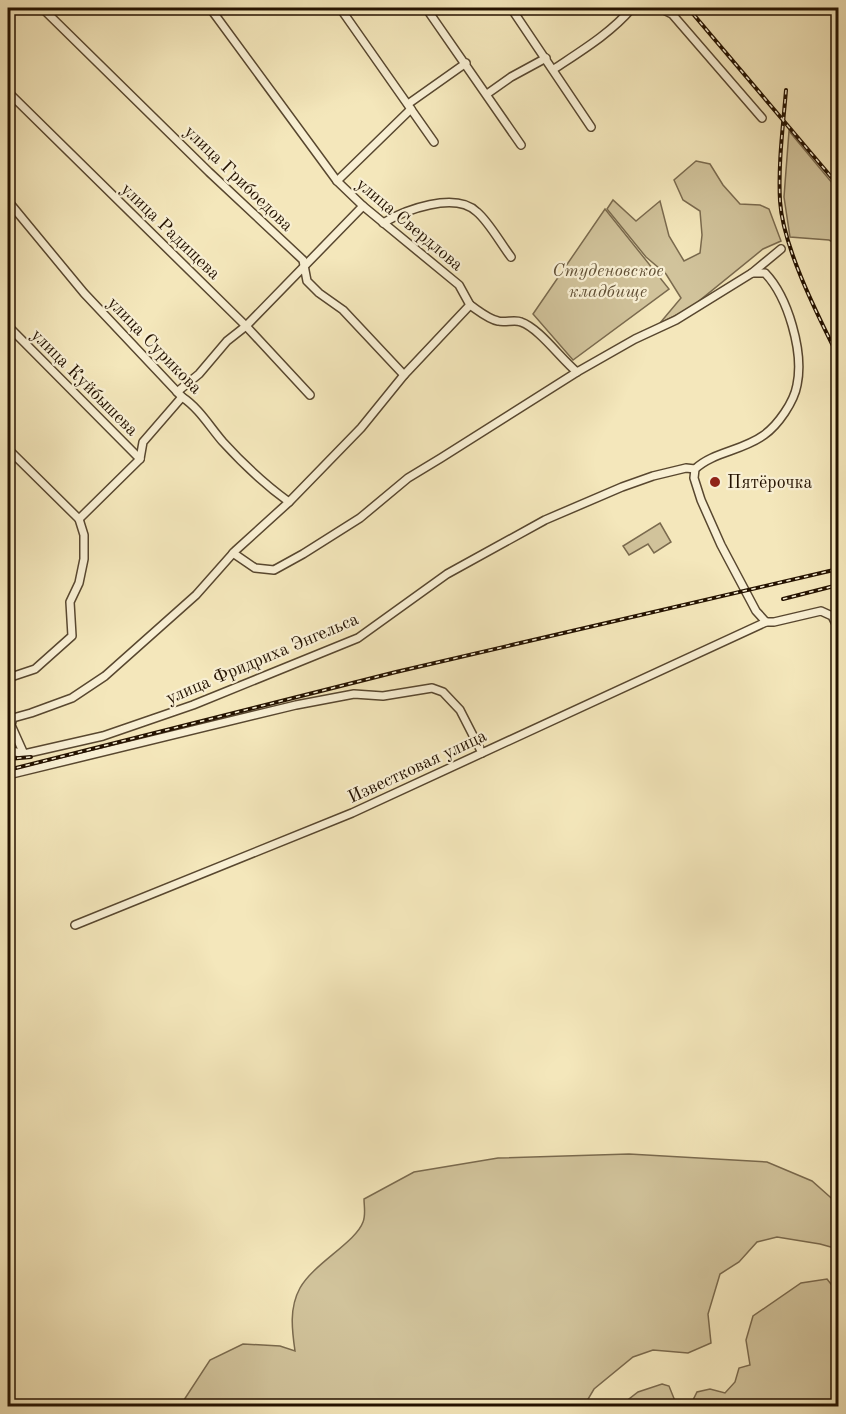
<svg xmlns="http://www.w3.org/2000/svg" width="846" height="1414" font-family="'Old Standard TT',serif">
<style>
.green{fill:#d1c39b;stroke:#7a6a4e;stroke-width:1.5}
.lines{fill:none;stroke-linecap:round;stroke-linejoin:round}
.minor-casing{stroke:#58472f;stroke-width:10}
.minor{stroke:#f8efd3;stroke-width:7}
.rail-casing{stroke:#241200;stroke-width:4}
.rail{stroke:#f8efd3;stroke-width:1.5;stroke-dasharray:4.5;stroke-linecap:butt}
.poi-dot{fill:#8f2418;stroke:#f8efd3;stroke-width:2}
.labels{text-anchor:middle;stroke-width:4.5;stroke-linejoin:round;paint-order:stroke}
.street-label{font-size:18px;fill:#241200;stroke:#f8efd3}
.park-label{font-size:18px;font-style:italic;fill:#615036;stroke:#f8efd3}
.poi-label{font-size:18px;fill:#241200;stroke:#f8efd3;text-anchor:start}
</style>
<rect width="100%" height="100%" fill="#f4e7bb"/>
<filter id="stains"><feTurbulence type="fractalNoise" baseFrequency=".00333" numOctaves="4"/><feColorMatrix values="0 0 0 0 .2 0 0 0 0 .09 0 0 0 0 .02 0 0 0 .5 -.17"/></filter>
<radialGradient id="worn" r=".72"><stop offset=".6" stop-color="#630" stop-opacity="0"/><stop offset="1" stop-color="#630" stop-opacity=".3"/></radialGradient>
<g class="green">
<polygon points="789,131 838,190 838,245 829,240 790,237 784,197"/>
<polygon points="696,161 710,164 723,185 740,204 760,205 769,209 781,241 763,249 689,309 660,323 681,298 666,274 646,257 607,209 613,200 636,221 660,201 669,236 684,261 700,253 702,235 700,211 683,200 674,180"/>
<polygon points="605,209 669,289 573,360 533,314"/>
<polygon points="660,523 671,542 654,553 648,544 629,555 623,546"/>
<path d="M629 1154 767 1162 812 1181 838 1204V1249L820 1244 777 1237 757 1242 739 1262 720 1274 708 1314 711 1343 688 1353 653 1350 633 1357 594 1389 584 1406H180L210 1360 243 1344 280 1346 295 1351C292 1330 289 1308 300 1288 313 1264 356 1242 363 1222 366 1215 364 1206 364 1199L414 1172 498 1158Z"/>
<polygon points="827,1279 838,1293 838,1318 835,1320 838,1321 838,1406 690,1406 697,1392 710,1389 725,1393 735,1382 739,1368 750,1365 746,1340 753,1316 801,1283"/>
<polygon points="662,1384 669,1386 677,1406 620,1406 638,1392"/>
</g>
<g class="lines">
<g class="minor-casing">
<g id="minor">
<polyline points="42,8 209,172 303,260 307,281 319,293 343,310 404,375"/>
<polyline points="210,8 337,181 363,206 459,285 470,305"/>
<polyline points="340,8 434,142"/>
<polyline points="426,8 521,145"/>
<polyline points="511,8 591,127"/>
<polyline points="660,8 672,14 762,118"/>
<path d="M554 69C581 51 611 33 632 8"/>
<polyline points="8,92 246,326 310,395"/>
<polyline points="487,94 511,77 546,58"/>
<polyline points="408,104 466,63"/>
<polyline points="337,181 411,109"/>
<path d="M8 201 84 293 182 397C199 408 210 427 223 442 244 465 264 484 289 502"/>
<path d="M383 223C405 210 455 191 477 212 489 222 501 244 511 257"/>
<polyline points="752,273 781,249"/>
<polyline points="470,305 404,375 361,428 289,502 235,551 196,595 105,676 72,698 31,713 13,718 11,725 24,754 103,736 193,705 358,638 447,574 545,520 622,487 653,476 686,468 695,469"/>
<path d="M470 305C479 311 488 319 498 321 505 323 515 319 521 322 539 328 561 359 577 372L635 339 676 320 752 273H765C788 297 804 352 797 385 794 402 778 425 764 435 742 451 713 452 695 469L694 478 701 500 721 545 756 611 766 622H774L821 611 832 616 838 628"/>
<polyline points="8,326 140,459"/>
<polyline points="177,392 199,374 227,341 246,326 363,206"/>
<polyline points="8,449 79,519 84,535 84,559 79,583 70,602 72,636 35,669 8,678"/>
<polyline points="79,519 140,459 143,442 182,397"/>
<polyline points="233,553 255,568 274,570 303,554 360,518 408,478 441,458 577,372"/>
<polyline points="8,750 24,754"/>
<polyline points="8,775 296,705 354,694 383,696 432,688 443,692 460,710 482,753"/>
<polyline points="75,925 352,813 766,622"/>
</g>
</g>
<use href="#minor" class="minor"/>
<g class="rail-casing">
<g id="rail">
<polyline points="688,8 838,185"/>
<path d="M786 90C783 127 778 164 780 201 783 247 817 314 838 356"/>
<polyline points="783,599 838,585"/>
<polyline points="8,759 31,757"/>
<polyline points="8,770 396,672 838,569"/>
</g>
</g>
<use href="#rail" class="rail"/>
</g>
<circle class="poi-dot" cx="715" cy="482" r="6"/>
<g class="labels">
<g class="street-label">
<text transform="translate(239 178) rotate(44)" y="6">улица Грибоедова</text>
<text transform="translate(410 224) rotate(40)" y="6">улица Свердлова</text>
<text transform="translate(171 231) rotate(44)" y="6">улица Радищева</text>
<text transform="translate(155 345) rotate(46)" y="6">улица Сурикова</text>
<text transform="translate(85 382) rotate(45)" y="6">улица Куйбышева</text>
<text transform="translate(262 658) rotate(-23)" y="6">улица Фридриха Энгельса</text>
<text transform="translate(417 766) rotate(-25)" y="6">Известковая улица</text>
</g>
<g class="park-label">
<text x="608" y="276">Студеновское<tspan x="608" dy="21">кладбище</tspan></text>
</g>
<g class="poi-label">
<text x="727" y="488">Пятёрочка</text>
</g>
</g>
<rect width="846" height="1414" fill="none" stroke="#f4e7bb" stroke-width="30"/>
<rect x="9" y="9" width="828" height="1396" fill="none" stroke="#241200" stroke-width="3"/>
<rect x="15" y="15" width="816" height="1384" fill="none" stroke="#241200" stroke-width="1.5"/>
<rect width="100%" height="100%" filter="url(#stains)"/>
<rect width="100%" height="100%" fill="url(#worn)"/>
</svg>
